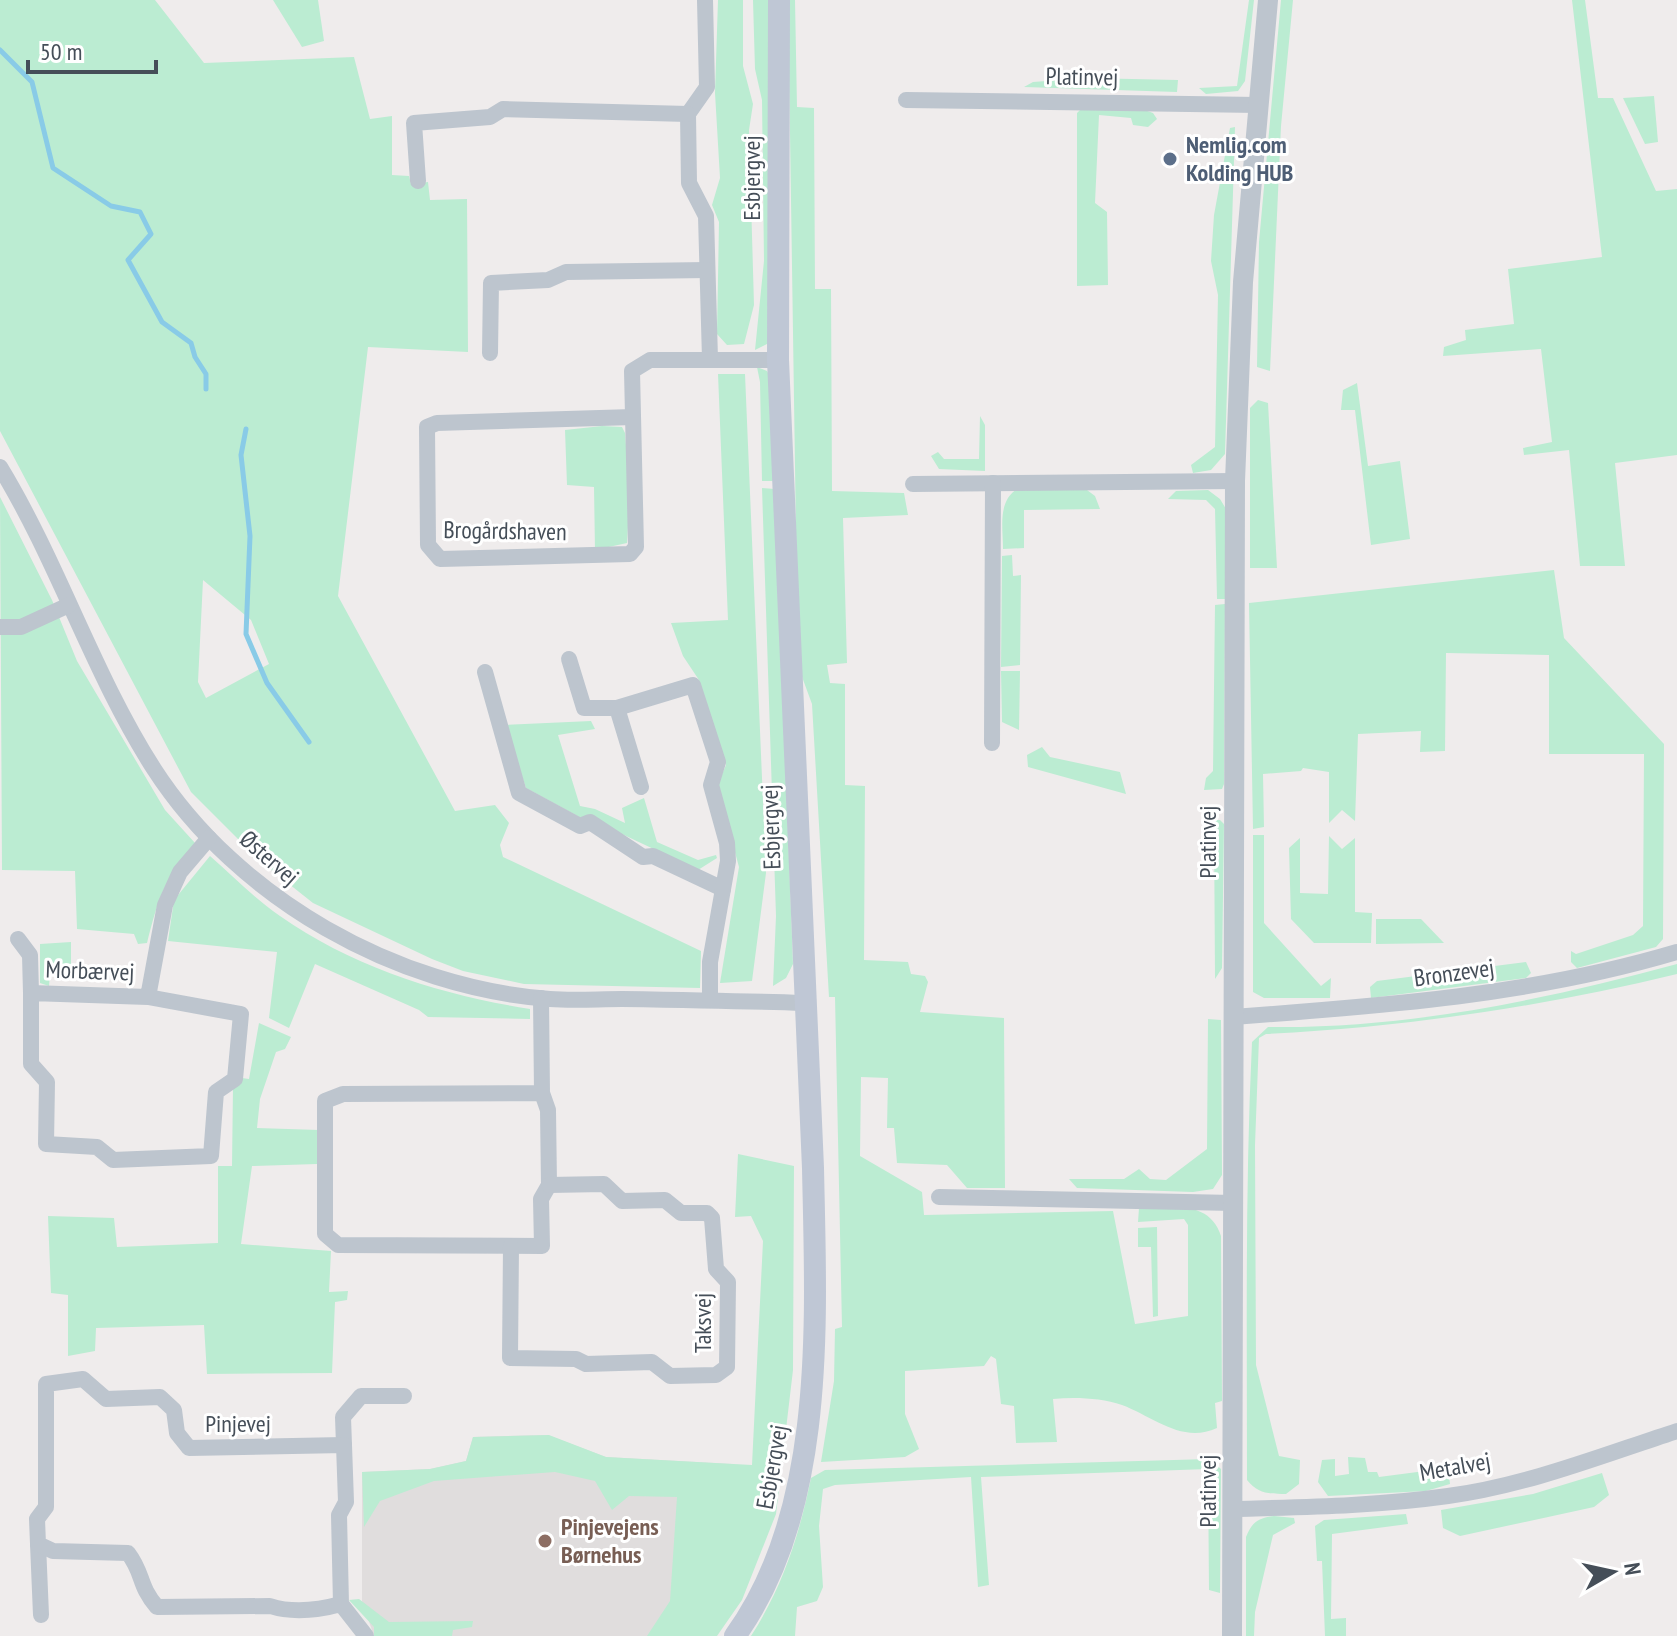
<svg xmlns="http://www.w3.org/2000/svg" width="1677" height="1636" font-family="'PT Sans Narrow',sans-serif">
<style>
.education{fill:#e0dddd}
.green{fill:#bbecd2;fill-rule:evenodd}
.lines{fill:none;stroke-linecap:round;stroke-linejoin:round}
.stream{stroke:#89cbe7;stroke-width:5}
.minor{stroke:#bdc5ce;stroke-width:16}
.tertiary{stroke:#bdc5ce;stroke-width:20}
.secondary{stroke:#bfc7d5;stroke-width:22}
.service-dot{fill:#5c6f8a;stroke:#fff;stroke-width:3}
.education-dot{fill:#8d6e63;stroke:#fff;stroke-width:3}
.labels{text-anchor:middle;stroke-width:6;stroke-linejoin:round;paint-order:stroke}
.street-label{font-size:24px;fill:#454e58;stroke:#fff}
.service-label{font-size:24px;font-weight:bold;fill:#4e5e75;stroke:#fff;text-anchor:start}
.education-label{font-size:24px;font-weight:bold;fill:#785e54;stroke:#fff;text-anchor:start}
</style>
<rect width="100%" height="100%" fill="#efecec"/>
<polygon class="education" points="547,1435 606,1457 732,1464 687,1636 374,1636 362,1601 362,1472 430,1469 466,1461 473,1437"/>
<g class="green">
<path d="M0 0H155L204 63 354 57 370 119 392 116V175L409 176 411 184 428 182 430 200 467 199 468 352 368 347 338 596 455 811 495 805 509 823 500 845 503 857 701 951 700 988 524 984 463 971 432 959 313 903 260 861 191 792 0 431ZM203 580 251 620 269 664 206 698 198 682Z"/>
<polygon points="273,0 318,0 324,41 302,47"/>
<polygon points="718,0 743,0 743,66 753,104 749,130 754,305 744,344 727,345 717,334 719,222 712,205 720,178 715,93"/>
<polygon points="753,0 771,0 773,341 755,350 764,261 762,100 755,69"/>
<path d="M788 0H795L797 107 814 108 815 289H831L832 491 904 493 908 515 843 518 847 663 827 665 830 683 845 684V785L865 786 864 960 908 962 911 974 925 976 928 982 920 1012 1004 1018 1005 1188H967L947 1165 897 1163 894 1128H887L888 1078 861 1077 860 1156 922 1192 924 1215 1113 1211 1135 1324 1188 1316V1225L1184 1219 1138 1222 1139 1208C1171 1208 1209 1199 1221 1236L1222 1401 1215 1403 1217 1428C1182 1444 1154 1417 1122 1405 1101 1398 1076 1397 1053 1399L1057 1442 1016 1443 1014 1406 1001 1404 996 1359 991 1356 984 1366 905 1371V1414L919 1449 905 1457 821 1462 834 1381 835 1329 842 1327 835 997H829L812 704 798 666Z"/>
<polygon points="1249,0 1254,0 1245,81 1238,91 1206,94 1199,88 1237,86"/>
<polygon points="1281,0 1293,0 1281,126 1270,371 1257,367 1259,242"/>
<polygon points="1572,0 1585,0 1598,98 1613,98 1656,191 1677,189 1677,455 1615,463 1625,566 1580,566 1569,450 1524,455 1523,448 1552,442 1541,349 1443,356 1444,347 1466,340 1465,330 1514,324 1508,269 1602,257"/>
<polygon points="1086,78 1178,80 1177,92 1024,87 1033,82"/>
<polygon points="1654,96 1658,142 1645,144 1623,98"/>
<polygon points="1083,107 1139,108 1153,113 1157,119 1148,127 1133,125 1131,118 1099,115 1095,203 1107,212 1108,285 1077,286 1077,113"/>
<polygon points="1235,127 1225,454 1211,470 1193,473 1191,465 1215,447 1218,295 1211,261 1214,215 1230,128"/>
<polygon points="757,367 767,371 772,380 775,481 762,481 760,382"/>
<polygon points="718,374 745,374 766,873 752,981 720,983 739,867 717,786 726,765 699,680 683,656 671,623 728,620"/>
<polygon points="1357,383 1368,466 1400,461 1410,539 1371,545 1355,410 1341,410 1343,390"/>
<polygon points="1258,400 1268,403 1277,568 1250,568 1250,408"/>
<polygon points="980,416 985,425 985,471 939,469 931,456 938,452 944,459 979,459"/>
<polygon points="602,426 622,427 625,433 630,494 627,543 595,550 594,487 567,485 565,430"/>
<polygon points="762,488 775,489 793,964 786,978 773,986 776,916"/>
<path d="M1019 488 1087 490 1095 496 1100 509 1024 510V548L1003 549C1003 527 997 500 1019 488Z"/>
<polygon points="1208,490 1220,499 1226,509 1226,599 1217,599 1215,509 1206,500 1168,499 1176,491"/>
<path d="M0 497 52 600 77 661 165 810 195 843C164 880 159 896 147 943L138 944 134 934 77 929 75 871 2 870Z"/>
<polygon points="1012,555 1013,576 1021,575 1020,665 1001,667 1002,556"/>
<polygon points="1554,570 1564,638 1664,744 1663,939 1656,947 1577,968 1571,962 1571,951 1576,954 1633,935 1643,926 1644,754 1549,754 1549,655 1446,653 1445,751 1420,752 1421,731 1358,734 1355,821 1342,810 1329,823 1329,772 1303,768 1301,771 1263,774 1264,827 1253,829 1249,603"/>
<polygon points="1225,604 1224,784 1222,789 1204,790 1206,778 1213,771 1215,605"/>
<polygon points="1001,671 1020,671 1019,730 1002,722"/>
<polygon points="591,721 595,729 558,735 580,806 595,809 625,823 622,808 644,798 657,842 698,860 716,855 717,858 698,870 588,818 583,819 526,788 505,725"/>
<polygon points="1042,747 1050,757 1120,772 1126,794 1028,767 1027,755"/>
<polygon points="1214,820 1220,820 1224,824 1222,968 1215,979"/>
<polygon points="1253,835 1264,835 1264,923 1321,986 1331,978 1330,998 1264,998 1253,992"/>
<polygon points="1329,836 1342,849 1355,838 1355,912 1372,913 1371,943 1314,943 1291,919 1289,848 1300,838 1300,893 1328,894"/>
<path d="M210 856C233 876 255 899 280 916 354 968 442 995 530 1009V1019L428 1017 419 1010 315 964 289 1028 269 1018 277 952 168 941 174 900Z"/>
<polygon points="1376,919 1421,919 1444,943 1376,944"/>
<polygon points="71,942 71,969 50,973 49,986 40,983 40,944"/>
<polygon points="1526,962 1531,973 1526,978 1371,998 1370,987 1377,981"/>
<path d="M1677 964V974C1541 1007 1406 1027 1266 1034L1259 1038 1255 1145 1256 1365 1279 1456 1300 1460 1299 1484 1286 1494C1270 1494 1258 1494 1247 1480 1247 1334 1245 1188 1252 1042L1268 1027C1406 1029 1544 1000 1677 964Z"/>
<polygon points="1208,1019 1221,1020 1222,1175 1213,1189 1193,1192 1077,1188 1069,1179 1124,1179 1139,1169 1150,1179 1166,1180 1207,1149"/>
<polygon points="259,1023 291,1037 285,1049 276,1052 260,1099 257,1128 319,1130 317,1164 252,1166 241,1244 331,1251 329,1292 348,1291 347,1300 335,1302 332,1373 207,1374 204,1325 96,1328 95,1351 68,1356 68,1295 51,1293 48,1216 114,1218 117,1247 218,1243 218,1166 232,1166 233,1087 242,1078 249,1079"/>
<polygon points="738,1154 794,1166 793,1370 776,1514 742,1600 717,1636 647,1636 670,1601 677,1497 629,1496 612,1510 595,1481 555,1472 434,1481 380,1501 364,1527 362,1472 430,1469 466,1461 473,1437 549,1435 606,1457 752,1465 763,1241 751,1216 735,1217"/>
<polygon points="1157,1227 1158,1316 1153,1317 1151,1247 1138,1247 1138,1228"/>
<polygon points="1348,1457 1365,1458 1368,1472 1377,1472 1379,1477 1448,1468 1450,1484 1426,1491 1328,1496 1318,1482 1322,1460 1335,1459 1335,1476 1349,1474"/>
<path d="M1209 1459 1221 1469 1220 1593 1209 1590 1208 1469 981 1477 989 1585 978 1587 971 1477 835 1485 823 1489 819 1526 823 1587 817 1601 797 1607 795 1636H751C783 1586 799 1536 811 1478L825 1470Z"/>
<polygon points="1602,1473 1609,1495 1594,1507 1460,1536 1443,1528 1441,1510 1533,1494"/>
<polygon points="1406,1514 1408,1524 1332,1534 1331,1619 1346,1618 1346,1636 1325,1636 1322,1561 1317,1561 1315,1526 1324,1520"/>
<path d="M1274 1516 1294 1518 1295 1523 1273 1535 1255 1612 1254 1636H1246V1537C1252 1522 1258 1518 1274 1516Z"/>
<polygon points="359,1599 389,1622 473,1621 472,1627 453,1630 452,1636 374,1636 374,1627 349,1600"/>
</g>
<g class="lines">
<g class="stream">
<polyline points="0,50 32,82 53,168 111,206 140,212 151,234 128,260 162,322 191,343 195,357 206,374 206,389"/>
<polyline points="246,429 241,455 250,536 246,634 267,683 309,742"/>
</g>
<g class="minor">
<polyline points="705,0 707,87 688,114 689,183 706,216 710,359"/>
<polyline points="906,100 1258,105"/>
<polyline points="418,181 414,123 490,117 503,109 688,114"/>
<polyline points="490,353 491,283 548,280 566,272 707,270"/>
<polyline points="633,417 437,423 427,427 428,545 440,559 630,554 636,547 632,371 650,360 778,360"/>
<path d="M0 467C59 564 93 674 154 769 238 899 397 988 550 999 574 1001 598 999 622 999 683 1000 744 1001 804 1003"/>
<polyline points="913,484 1235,481"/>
<polyline points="0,627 21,627 69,605"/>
<polyline points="569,659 584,708 617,708"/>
<polyline points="485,672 519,793 580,826 590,822 643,857 653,856 723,889"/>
<polyline points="992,743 993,483"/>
<polyline points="641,787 617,708 693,685 718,762 711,785 727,843 728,861 710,962 710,1000"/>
<polyline points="18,939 30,955 31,993"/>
<polyline points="148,997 31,993 31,1064 47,1082 46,1144 97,1147 113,1160 211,1156 216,1092 235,1079 241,1014 148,997 165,905 180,872 209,838"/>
<polyline points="541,998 542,1093 548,1110 549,1185 541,1199 542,1246 338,1245 325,1234 325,1101 343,1094 542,1093"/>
<path d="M1233 1017C1383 1006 1533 995 1677 952"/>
<polyline points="939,1197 1234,1203"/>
<polyline points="511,1246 510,1358 576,1359 586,1364 652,1362 670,1376 716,1375 727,1367 728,1282 716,1269 712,1218 707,1213 681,1213 665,1200 622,1201 604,1184 549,1185"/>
<polyline points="344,1445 343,1417 361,1396 404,1396"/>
<path d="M1234 1509C1305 1507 1377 1506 1448 1496 1525 1486 1603 1455 1677 1431"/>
<polyline points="38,1544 41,1615"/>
<path d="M341 1604C319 1610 292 1613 270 1606L157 1607C138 1585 144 1574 128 1553L53 1551 38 1544 37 1519 46 1507V1384L83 1379 106 1399 160 1397 174 1410 177 1433 189 1448 344 1445 346 1502 339 1515 341 1604 366 1636"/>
</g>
<polyline class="tertiary" points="1232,1636 1235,481 1243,282 1268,0"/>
<path class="secondary" d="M735 1636C827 1509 816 1318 813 1168L778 360 779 0"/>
</g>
<circle class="service-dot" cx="1170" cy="159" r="8"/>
<circle class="education-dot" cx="545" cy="1541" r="8"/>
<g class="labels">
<g class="street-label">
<text transform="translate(1082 77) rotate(1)" y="8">Platinvej</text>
<text transform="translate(752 178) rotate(-90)" y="8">Esbjergvej</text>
<text transform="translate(505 531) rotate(1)" y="8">Brogårdshaven</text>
<text transform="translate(771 827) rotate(-92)" y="8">Esbjergvej</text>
<text transform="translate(1208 842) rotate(-90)" y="8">Platinvej</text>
<text transform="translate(269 858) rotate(41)" y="8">Østervej</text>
<text transform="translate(90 971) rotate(2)" y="8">Morbærvej</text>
<text transform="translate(1454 973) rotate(-8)" y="8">Bronzevej</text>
<text transform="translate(703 1323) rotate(-90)" y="8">Taksvej</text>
<text x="238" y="1432">Pinjevej</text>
<text transform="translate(772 1467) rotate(-80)" y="8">Esbjergvej</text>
<text transform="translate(1455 1467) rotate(-10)" y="8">Metalvej</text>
<text transform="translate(1208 1491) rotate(-90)" y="8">Platinvej</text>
</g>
<g class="service-label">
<text x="1186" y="153">Nemlig.com<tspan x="1186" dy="28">Kolding HUB</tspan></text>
</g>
<g class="education-label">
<text x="561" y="1535">Pinjevejens<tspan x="561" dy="28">Børnehus</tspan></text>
</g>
</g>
<g transform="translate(1613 1572) rotate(81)" stroke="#ffffff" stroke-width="6" paint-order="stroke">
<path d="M0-6L14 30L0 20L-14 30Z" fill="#454e58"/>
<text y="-12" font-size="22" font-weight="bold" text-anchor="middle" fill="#454e58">N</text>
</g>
<path d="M28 60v12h128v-12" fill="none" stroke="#454e58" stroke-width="4"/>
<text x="40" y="60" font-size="24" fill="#454e58" stroke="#ffffff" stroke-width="6" paint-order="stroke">50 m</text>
</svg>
